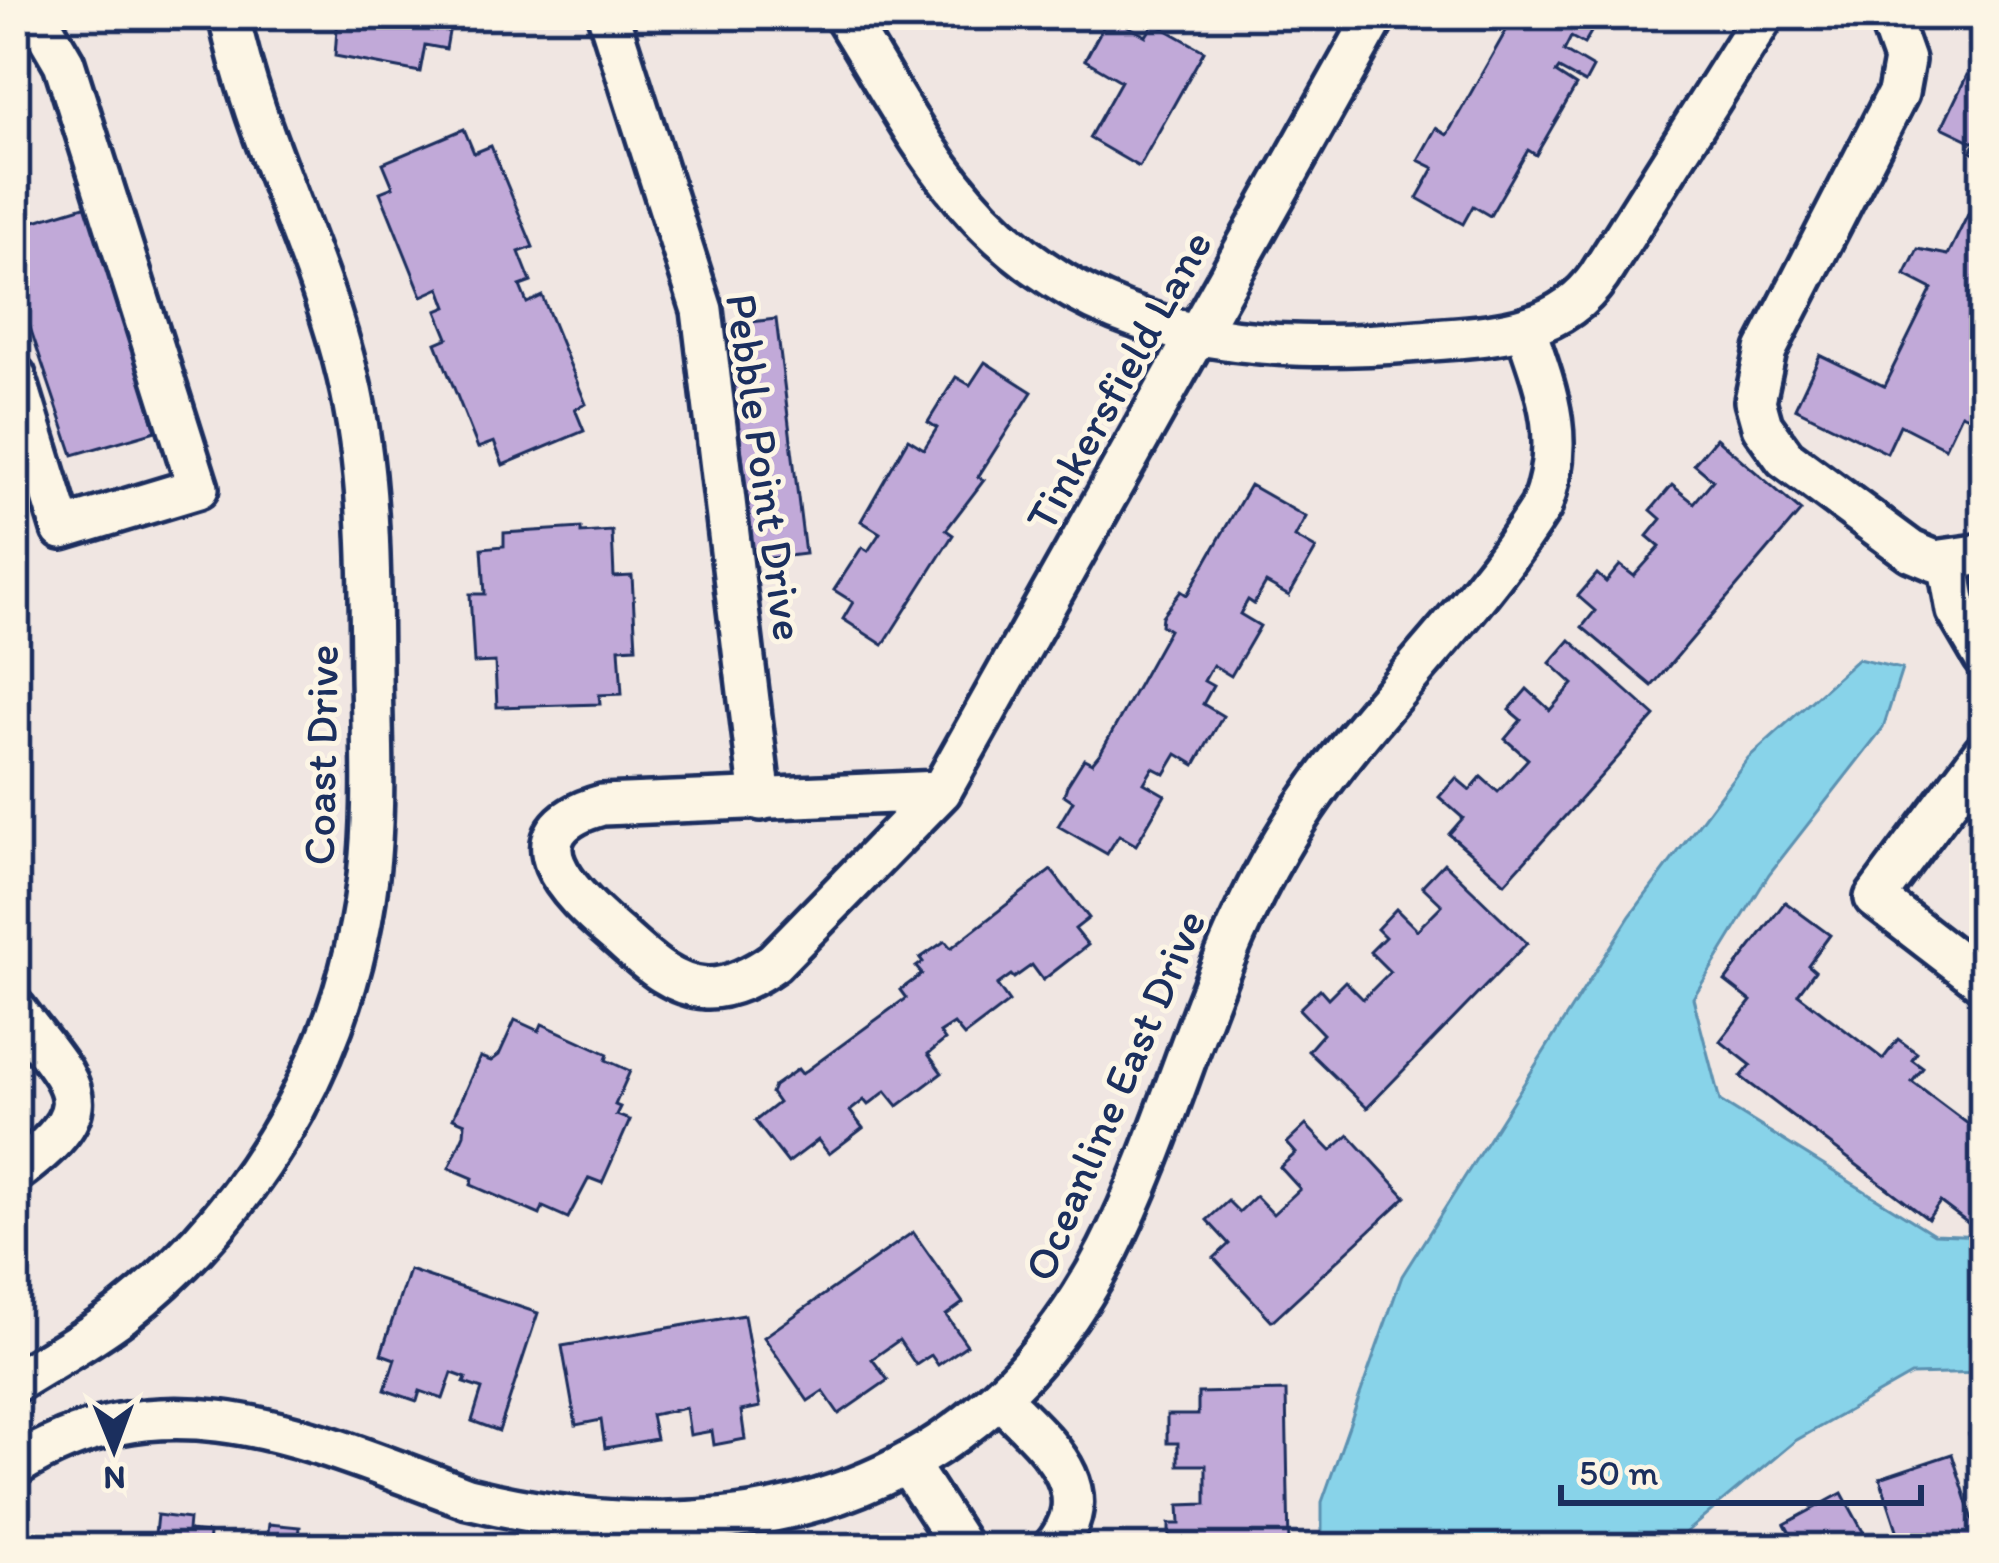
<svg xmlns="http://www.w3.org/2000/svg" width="1999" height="1563" font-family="Itim,sans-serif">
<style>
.water{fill:#88d3e9;stroke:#5c91b1;stroke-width:3}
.building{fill:#c1a9d8;stroke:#1b2f5e;stroke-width:3}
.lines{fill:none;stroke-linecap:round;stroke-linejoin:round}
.minor-casing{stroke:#1b2f5e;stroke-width:48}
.minor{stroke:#fcf5e5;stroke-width:39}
.labels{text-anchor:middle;stroke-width:10;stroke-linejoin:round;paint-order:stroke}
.street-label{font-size:45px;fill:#1b2f5e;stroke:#fcf5e5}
</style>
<rect width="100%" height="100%" fill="#f0e6e2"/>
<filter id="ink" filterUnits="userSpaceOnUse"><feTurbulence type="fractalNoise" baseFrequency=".00833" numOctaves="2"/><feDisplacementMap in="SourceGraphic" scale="24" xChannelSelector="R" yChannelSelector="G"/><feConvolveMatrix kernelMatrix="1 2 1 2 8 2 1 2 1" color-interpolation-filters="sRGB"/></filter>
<g filter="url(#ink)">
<polygon class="water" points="1858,659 1902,669 1883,728 1769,874 1693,998 1720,1101 1934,1234 1984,1236 1984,1373 1911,1375 1795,1441 1667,1548 1322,1548 1322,1502 1402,1276 1630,916 1748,758"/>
<g class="building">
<polygon points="338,15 452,15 446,49 425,45 420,72 335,56"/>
<polygon points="1515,15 1601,15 1584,44 1571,37 1564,51 1593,68 1585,83 1559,69 1556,73 1576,86 1536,155 1528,150 1490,216 1473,206 1463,224 1417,198 1434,168 1418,160 1436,128 1447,135"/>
<polygon points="1109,16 1146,36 1154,23 1204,51 1139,167 1089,138 1121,81 1085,60"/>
<polygon points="1967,75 1984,83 1984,158 1971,151 1975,143 1942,127"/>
<polygon points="464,129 474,153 491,146 533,247 519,252 531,282 520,286 527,303 542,296 586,404 575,409 584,431 503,465 494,442 478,448 436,343 448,338 437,311 447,307 440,288 422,296 380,192 393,187 383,163"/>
<polygon points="1984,182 1984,411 1979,422 1961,414 1945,448 1900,425 1887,453 1795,408 1820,355 1884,386 1932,289 1905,275 1918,249 1948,255"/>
<polygon points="91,204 156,431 73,455 15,283 15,227"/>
<polygon points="776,319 805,554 754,560 727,325"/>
<polygon points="985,362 1032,392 978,477 984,480 946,530 953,535 883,645 843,619 853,602 834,590 862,547 868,551 880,533 861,521 908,439 924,449 937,428 928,422 956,377 970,385"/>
<polygon points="1716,438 1801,511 1652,686 1582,627 1595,611 1578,596 1597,574 1606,582 1620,565 1634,576 1660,547 1647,536 1661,519 1651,510 1672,485 1694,503 1713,480 1694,464"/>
<polygon points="1250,485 1306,517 1295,537 1316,549 1289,596 1266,583 1254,604 1248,600 1240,614 1260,626 1231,676 1213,665 1204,681 1213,686 1203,704 1223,716 1195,765 1177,754 1165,774 1153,768 1144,783 1165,795 1136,845 1119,835 1107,854 1058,826 1073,801 1064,795 1067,786 1084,759 1092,763 1101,752 1169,630 1161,625 1162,616 1181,591 1187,595"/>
<polygon points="581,528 581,533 612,531 614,577 632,576 636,647 619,648 622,694 599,695 600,704 497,707 495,662 474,663 470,594 485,594 482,548 504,546 504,533"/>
<polygon points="1570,640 1655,716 1505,883 1449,834 1463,818 1439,797 1456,778 1470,790 1481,777 1498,792 1528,759 1505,739 1521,720 1509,710 1527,689 1550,710 1573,684 1550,663"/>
<polygon points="1444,863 1527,943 1367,1108 1308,1051 1323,1034 1299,1009 1320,989 1328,998 1345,981 1363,999 1390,972 1370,952 1385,937 1377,929 1396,909 1417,930 1442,905 1422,886"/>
<polygon points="1051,870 1089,918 1075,929 1088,945 1043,980 1032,965 1014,978 1011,975 997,985 1009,1002 964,1036 954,1024 940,1033 945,1040 928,1054 942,1073 898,1106 886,1091 868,1105 864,1100 850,1111 863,1128 829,1154 818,1140 788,1163 755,1121 778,1103 771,1093 774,1086 798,1069 802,1074 906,998 900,990 922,974 916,967 923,962 920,958 945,941 951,948"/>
<polygon points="1785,902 1830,935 1808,965 1815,971 1798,994 1883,1059 1898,1039 1917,1053 1912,1060 1923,1068 1912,1082 1984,1136 1984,1204 1969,1224 1940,1202 1928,1219 1741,1077 1751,1065 1720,1041 1751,1001 1725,981"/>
<polygon points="515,1020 539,1031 542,1024 608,1054 606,1060 630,1071 615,1105 620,1107 616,1115 630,1120 602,1183 589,1178 568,1218 543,1207 540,1215 471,1185 473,1178 449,1168 464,1134 465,1123 453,1118 480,1057 491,1061 499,1055"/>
<polygon points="1306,1125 1331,1151 1349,1135 1406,1197 1272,1321 1214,1258 1229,1244 1207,1220 1228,1201 1239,1212 1256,1196 1273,1214 1300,1189 1280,1167 1296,1153 1287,1143"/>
<polygon points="913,1232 963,1303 946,1315 967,1345 938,1365 931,1355 916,1365 899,1340 872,1359 888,1380 839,1414 823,1391 808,1401 764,1337"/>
<polygon points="409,1270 538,1313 499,1431 472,1421 482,1389 464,1383 466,1378 452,1373 443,1399 420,1391 417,1401 385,1390 395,1359 381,1354"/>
<polygon points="744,1315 760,1407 741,1411 745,1439 714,1445 712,1431 690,1435 686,1408 651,1415 656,1439 605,1448 601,1420 576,1425 562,1346"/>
<polygon points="1286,1391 1289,1548 1169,1548 1169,1524 1180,1524 1179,1505 1206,1504 1206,1465 1178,1465 1178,1443 1167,1443 1167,1415 1198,1415 1198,1393"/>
<polygon points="1984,1430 1984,1479 1980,1480 1969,1434"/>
<polygon points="1952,1454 1982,1548 1903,1548 1880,1478"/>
<polygon points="1842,1493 1872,1548 1798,1548 1785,1524"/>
<polygon points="157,1515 189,1519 188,1531 209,1533 208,1548 132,1548 132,1541 154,1543"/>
<polygon points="269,1524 300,1527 298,1548 240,1548 241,1539 267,1540"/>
</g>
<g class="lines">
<g class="minor-casing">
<g id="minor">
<polyline points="608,15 702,310 761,800"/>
<path d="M844 15C887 84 925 159 981 218 1102 343 1258 355 1420 341 1487 335 1557 337 1599 276L1764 15"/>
<polyline points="1888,15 1904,60 1898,93 1766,350 1755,401 1762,426 1785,458 1911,551 1935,561 1984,554"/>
<polyline points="15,376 62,529 198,488 64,63 36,15"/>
<polyline points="1948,561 1957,611 1984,657"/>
<polyline points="1984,752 1875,898 1984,982"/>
<path d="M941 791 602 805C505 832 571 895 613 931 640 954 668 986 706 988 729 989 756 975 774 962L941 791 1376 15"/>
<path d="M15 1009C73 1088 108 1103 15 1172"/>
<path d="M15 1382C50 1360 89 1339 122 1314 263 1204 355 1036 370 856 375 796 372 735 371 675 370 576 371 473 348 377 319 253 254 139 229 15"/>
<path d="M1002 1400C1043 1442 1104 1488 1053 1548"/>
<path d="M15 1466C169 1369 315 1442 468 1498 733 1563 978 1503 1108 1250 1173 1121 1204 976 1277 851 1349 725 1464 630 1541 507 1566 442 1548 394 1526 331"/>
<polyline points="910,1468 962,1548"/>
</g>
</g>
<use href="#minor" class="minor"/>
</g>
</g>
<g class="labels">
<g class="street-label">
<text transform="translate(1118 380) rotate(-61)" y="16">Tinkersfield Lane</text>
<text transform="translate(766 467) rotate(82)" y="16">Pebble Point Drive</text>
<text transform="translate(320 755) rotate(-89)" y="16">Coast Drive</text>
<text transform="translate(1114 1095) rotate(-67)" y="16">Oceanline East Drive</text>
</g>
</g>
<rect width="1999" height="1563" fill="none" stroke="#fcf5e5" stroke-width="60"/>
<rect x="30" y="30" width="1939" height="1503" fill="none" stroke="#1b2f5e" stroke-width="4.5" filter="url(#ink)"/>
<g transform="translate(114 1449) rotate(179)" stroke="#fcf5e5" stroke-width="9" paint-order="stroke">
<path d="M0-9L21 45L0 30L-21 45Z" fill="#1b2f5e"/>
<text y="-18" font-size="33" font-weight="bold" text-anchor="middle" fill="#1b2f5e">N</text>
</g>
<path d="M1561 1485v18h360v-18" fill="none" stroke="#1b2f5e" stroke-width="6"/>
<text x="1579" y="1485" font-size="36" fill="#1b2f5e" stroke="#fcf5e5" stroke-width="9" paint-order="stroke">50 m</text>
</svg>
